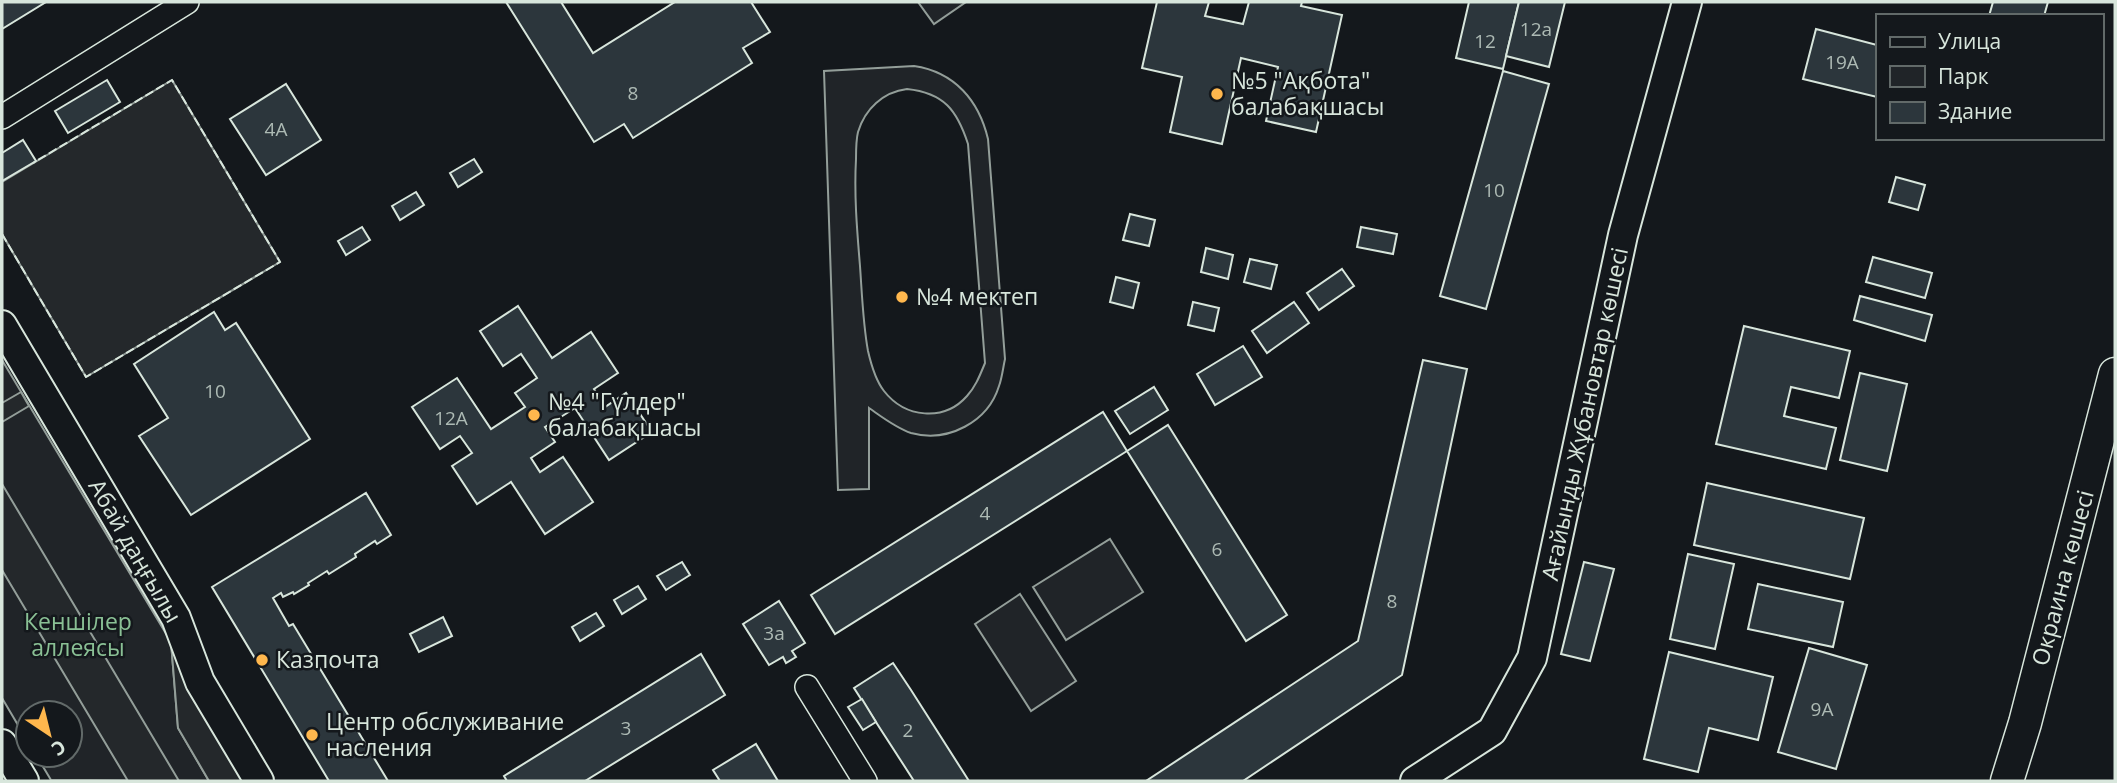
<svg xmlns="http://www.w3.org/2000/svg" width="2117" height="783" font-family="'Open Sans',sans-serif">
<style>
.green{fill:#202428;stroke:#939e99;stroke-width:2;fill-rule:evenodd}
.parking{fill:#24282b;stroke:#939e99;stroke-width:2}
.building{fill:#2c363c;stroke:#d8e6dc;stroke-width:2}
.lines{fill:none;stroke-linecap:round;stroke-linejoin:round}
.minor-casing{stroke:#d8e6dc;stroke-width:26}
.tertiary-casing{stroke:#d8e6dc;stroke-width:32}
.secondary-casing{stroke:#d8e6dc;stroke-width:35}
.minor{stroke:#14181c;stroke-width:23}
.tertiary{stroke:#14181c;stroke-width:28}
.secondary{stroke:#14181c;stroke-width:32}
.fence{stroke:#d8e6dc;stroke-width:2;stroke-dasharray:9 3.5;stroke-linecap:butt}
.poi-dot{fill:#ffb74d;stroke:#14181c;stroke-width:2.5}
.labels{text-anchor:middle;stroke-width:5;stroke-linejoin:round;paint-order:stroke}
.number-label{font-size:19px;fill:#adbab4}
.poi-label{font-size:23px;fill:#d8e6dc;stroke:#14181c;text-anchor:start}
.street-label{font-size:23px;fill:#d8e6dc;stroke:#14181c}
.park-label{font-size:23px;fill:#8ac095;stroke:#14181c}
</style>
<rect width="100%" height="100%" fill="#14181c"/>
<g class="green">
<polygon points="918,2 966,2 934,24"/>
<path d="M914 66C955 72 979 101 988 139L1005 359C1003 368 1002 378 999 386 988 422 948 443 911 433 896 428 882 417 869 408V489L838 490 824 71ZM907 89C944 93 957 110 968 144L985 363C980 375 976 386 967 396 944 422 905 418 884 391 876 381 871 364 868 351 863 324 862 294 860 266 857 230 854 195 856 159 856 151 856 140 858 132 865 109 883 92 907 89Z"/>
<polygon points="2,360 171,642 178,728 209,781 51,780 36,755 70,755 70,713 28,713 28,742 2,698"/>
<polygon points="1110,539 1143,592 1066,640 1033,587"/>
<polygon points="1020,594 1076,681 1031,711 975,624"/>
</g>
<g class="parking">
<polygon points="172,80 280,262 86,377 2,234 2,182"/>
<polygon points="21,392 29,406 2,422 2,403"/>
<polygon points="2,484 179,781 128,781 2,570"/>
<polygon points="171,642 253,781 209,781 178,728"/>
</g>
<g class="building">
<polygon points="2,2 46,2 2,29"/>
<polygon points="506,2 561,2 593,53 675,2 751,2 770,32 743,48 752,63 633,138 624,124 594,142"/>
<polygon points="1157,2 1209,2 1205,16 1243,24 1249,2 1302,2 1301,6 1342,15 1316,132 1266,121 1278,67 1241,58 1222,144 1170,132 1182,77 1142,68"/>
<polygon points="1469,2 1519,2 1503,69 1456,58"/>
<polygon points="1519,2 1565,2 1549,67 1506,56"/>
<polygon points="1993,2 2048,2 2044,16 1989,16"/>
<polygon points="1816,29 1877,45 1877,97 1803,79"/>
<polygon points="1503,71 1549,84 1486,309 1440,296"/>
<polygon points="107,80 120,102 68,133 55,111"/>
<polygon points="286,84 321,140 266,175 230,119"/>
<polygon points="23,140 36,161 2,181 2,153"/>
<polygon points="474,159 482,172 458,187 450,173"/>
<polygon points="1896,177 1925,185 1918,210 1889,202"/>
<polygon points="416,192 424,205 400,220 392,206"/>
<polygon points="1130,214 1155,220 1149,246 1123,240"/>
<polygon points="362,227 370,240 346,255 338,241"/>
<polygon points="1361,227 1397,234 1393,254 1357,247"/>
<polygon points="1206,248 1233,255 1228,279 1201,272"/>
<polygon points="1873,257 1932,273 1925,298 1866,282"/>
<polygon points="1250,259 1277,265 1271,289 1244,282"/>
<polygon points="1342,269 1354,286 1319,310 1307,293"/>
<polygon points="1116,277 1139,283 1133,308 1110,302"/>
<polygon points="1860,296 1932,315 1925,341 1854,320"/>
<polygon points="1193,302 1219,308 1214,331 1188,325"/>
<polygon points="1294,302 1309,323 1267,353 1252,331"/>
<polygon points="518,306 552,358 591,332 618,373 594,389 605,407 626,393 652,432 609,460 575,408 545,427 555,442 531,458 540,472 563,457 593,502 545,534 511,482 477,504 452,466 472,453 460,436 440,449 412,407 457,378 491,429 525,407 515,393 537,378 521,354 503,366 480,331"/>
<polygon points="214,312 225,330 236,323 310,439 191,515 139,436 168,418 134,364"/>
<polygon points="1744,326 1850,351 1839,398 1791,387 1784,416 1836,428 1826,469 1716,444"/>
<polygon points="1243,346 1262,377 1215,405 1197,374"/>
<polygon points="1423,360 1467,369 1402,675 1243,781 1146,781 1358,641"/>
<polygon points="1860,373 1907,384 1887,471 1840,460"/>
<polygon points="1154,387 1168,410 1130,434 1115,411"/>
<polygon points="1103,412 1127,451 835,634 811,595"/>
<polygon points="1168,425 1287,615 1246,641 1127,451"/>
<polygon points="1707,483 1864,518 1850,579 1694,545"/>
<polygon points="366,493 391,535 377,544 375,541 355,554 356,557 329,574 327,571 308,583 309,585 294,594 293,592 283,597 281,593 273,598 289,626 293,624 388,781 329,781 212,587"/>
<polygon points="1688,554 1734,564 1715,649 1670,639"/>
<polygon points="682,562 690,575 666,590 657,576"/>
<polygon points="1584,562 1614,569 1590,661 1561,654"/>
<polygon points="1758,584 1843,602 1833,647 1748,629"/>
<polygon points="638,586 646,599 622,614 614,600"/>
<polygon points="779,601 805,643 792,651 796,657 786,663 783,657 769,665 743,624"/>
<polygon points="596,613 604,626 580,641 572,627"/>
<polygon points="443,617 452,636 419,652 410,634"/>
<polygon points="1809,648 1867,665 1836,769 1778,752"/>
<polygon points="1669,652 1773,677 1758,740 1709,728 1698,772 1644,759"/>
<polygon points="701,654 725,695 585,781 507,781 504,776"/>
<polygon points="893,663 911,690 969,781 914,781 854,688"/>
<polygon points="862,699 876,722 863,730 848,707"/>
<polygon points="756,744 778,781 720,781 713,770"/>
</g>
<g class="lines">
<g class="minor-casing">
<g id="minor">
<polyline points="2,117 187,2"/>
<polyline points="807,687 865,781"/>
</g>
</g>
<g class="tertiary-casing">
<g id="tertiary">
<polyline points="2,325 176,618 200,682 259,781"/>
<polyline points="2,744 24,781"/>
<polyline points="1415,781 1492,731 1532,658 1623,235 1687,2"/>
</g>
</g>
<g class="secondary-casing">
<polyline id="secondary" points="2007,781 2025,723 2115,374"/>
</g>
<use href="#minor" class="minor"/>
<use href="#tertiary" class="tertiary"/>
<use href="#secondary" class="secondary"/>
<polyline class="fence" points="2,234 86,377 280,262 172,80 33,163"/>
</g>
<g class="poi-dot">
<circle cx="1217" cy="94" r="7"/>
<circle cx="902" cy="297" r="7"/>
<circle cx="534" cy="415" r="7"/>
<circle cx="262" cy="660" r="7"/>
<circle cx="312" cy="735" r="7"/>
</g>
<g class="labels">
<g class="number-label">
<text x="1536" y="36">12а</text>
<text x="1485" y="48">12</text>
<text x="1842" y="69">19А</text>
<text x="633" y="100">8</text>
<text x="276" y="136">4А</text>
<text x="1494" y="197">10</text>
<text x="215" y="398">10</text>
<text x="451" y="425">12А</text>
<text x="985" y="520">4</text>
<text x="1217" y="556">6</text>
<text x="1392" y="608">8</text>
<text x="774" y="640">3а</text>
<text x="1822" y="716">9А</text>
<text x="626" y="735">3</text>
<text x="908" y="737">2</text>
</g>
<g class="poi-label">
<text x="1231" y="89">№5 "Ақбота"<tspan x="1231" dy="26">балабақшасы</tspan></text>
<text x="916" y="305">№4 мектеп</text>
<text x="548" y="410">№4 "Гүлдер"<tspan x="548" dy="26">балабақшасы</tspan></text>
<text x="276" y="668">Казпочта</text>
<text x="326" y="730">Центр обслуживание<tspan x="326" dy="26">насления</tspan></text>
</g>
<g class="street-label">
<text transform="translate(1585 414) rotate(-78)" y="8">Ағайынды Жұбановтар көшесі</text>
<text transform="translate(135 551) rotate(60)" y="8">Абай даңғылы</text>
<text transform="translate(2063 578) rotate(-75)" y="8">Окраина көшесі</text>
</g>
<g class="park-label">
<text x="78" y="630">Кеншілер<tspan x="78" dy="26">аллеясы</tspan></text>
</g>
</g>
<rect width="2117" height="783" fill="none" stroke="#d8e6dc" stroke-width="7"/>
<rect x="1876" y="14" width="228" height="126" fill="#14181c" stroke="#626a69" stroke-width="2"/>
<rect x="1890" y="37" width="35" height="10" fill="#14181c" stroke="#626a69" stroke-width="2"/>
<text x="1938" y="49" font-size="21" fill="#d8e6dc">Улица</text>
<rect x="1890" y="66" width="35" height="21" fill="#202428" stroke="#626a69" stroke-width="2"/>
<text x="1938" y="84" font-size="21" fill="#d8e6dc">Парк</text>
<rect x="1890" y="102" width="35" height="21" fill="#2c363c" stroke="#626a69" stroke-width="2"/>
<text x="1938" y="119" font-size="21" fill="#d8e6dc">Здание</text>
<g transform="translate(49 734) rotate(145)"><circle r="33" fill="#14181c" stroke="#626a69" stroke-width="2"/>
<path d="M0-5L12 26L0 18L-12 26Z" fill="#ffb74d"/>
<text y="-10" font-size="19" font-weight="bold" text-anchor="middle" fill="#d8e6dc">С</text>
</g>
</svg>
